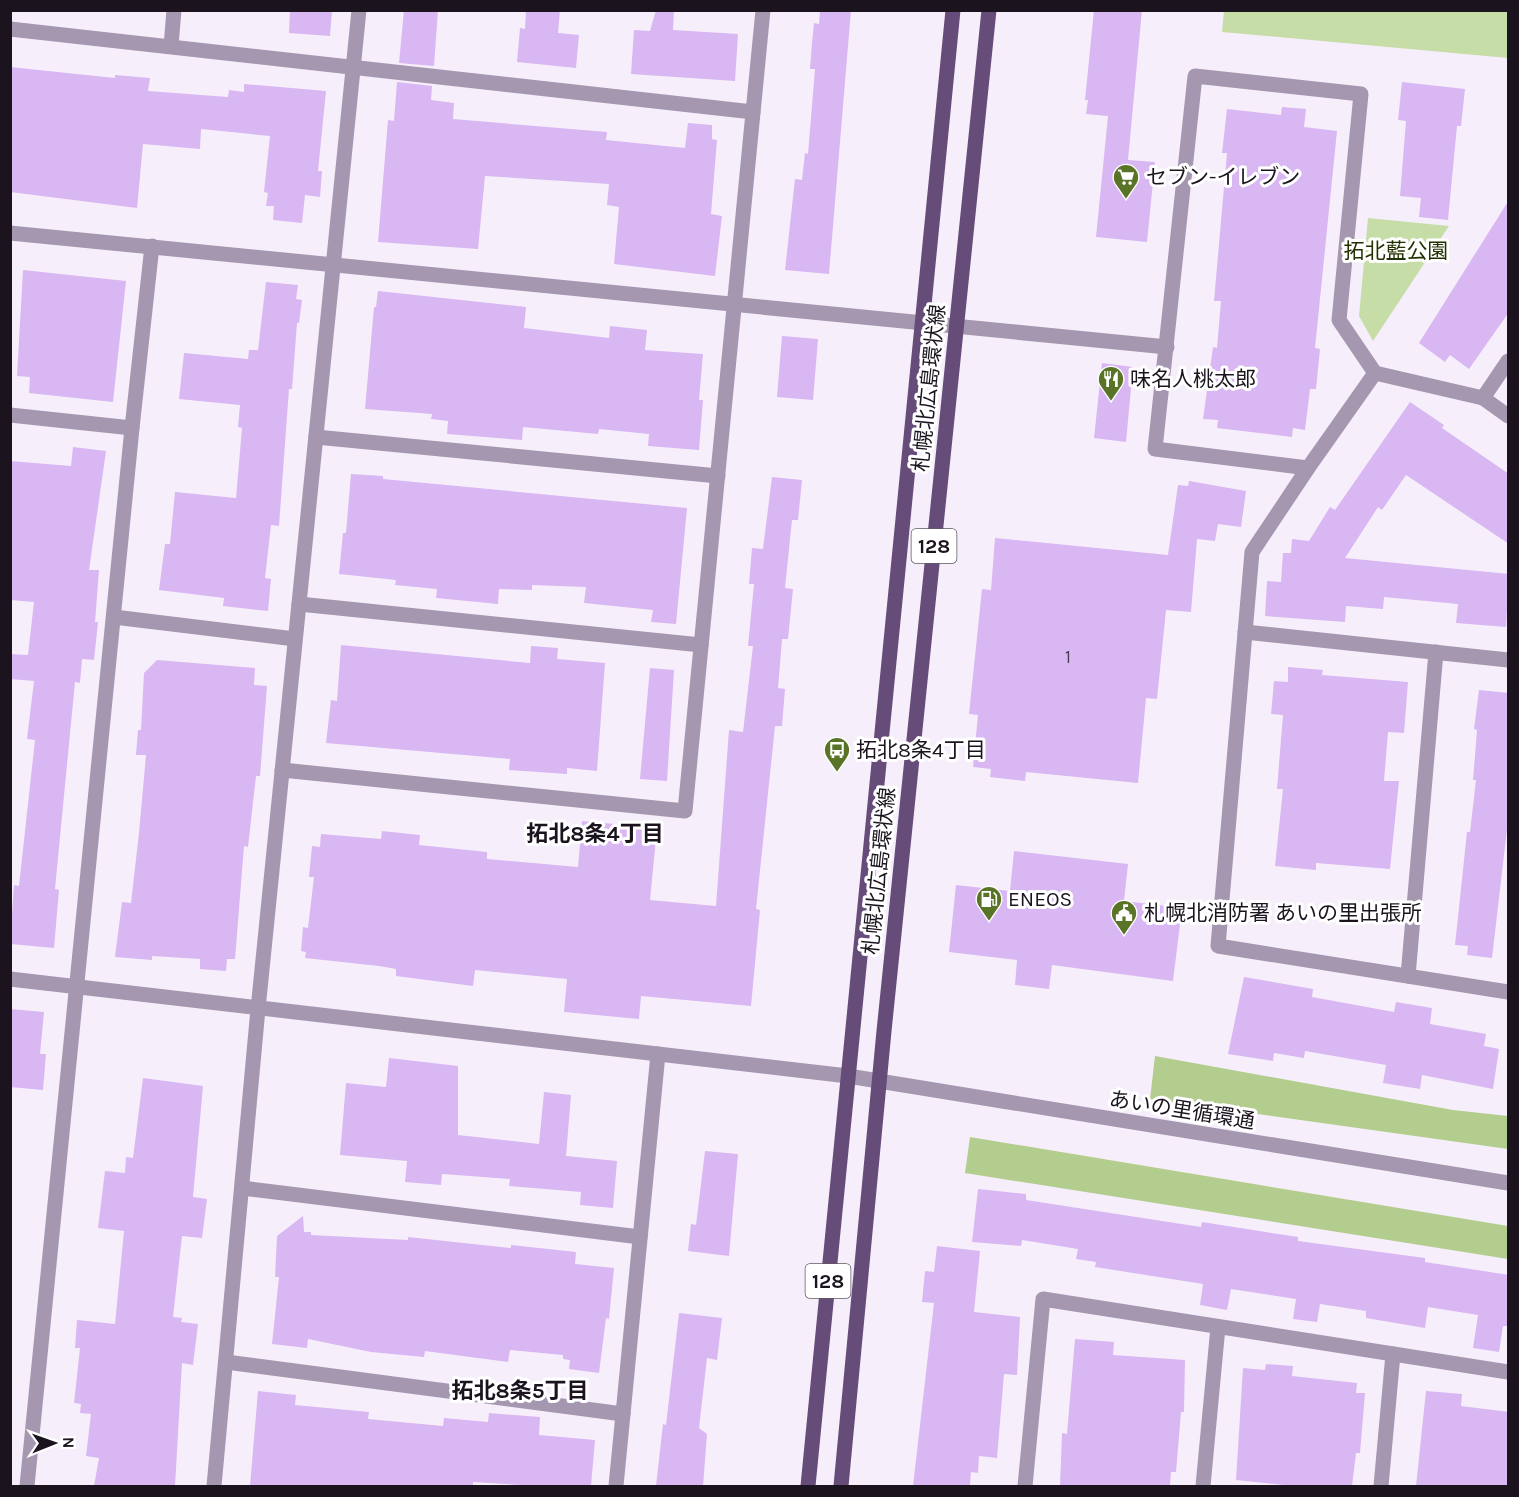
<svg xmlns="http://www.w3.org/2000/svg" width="1519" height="1497" font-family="Karla,'Noto Sans JP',sans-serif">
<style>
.green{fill:#c7dda8}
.forest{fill:#b3cd8e}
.building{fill:#d9b7f2}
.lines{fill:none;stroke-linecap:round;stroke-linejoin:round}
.minor{stroke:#a597b0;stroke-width:15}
.major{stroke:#664c78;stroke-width:15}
.labels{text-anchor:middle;stroke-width:6;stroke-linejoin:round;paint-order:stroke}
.number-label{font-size:18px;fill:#4a3d54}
.shield{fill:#fff;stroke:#5f5a62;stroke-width:1.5}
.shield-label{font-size:20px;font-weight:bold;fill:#1b141f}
.poi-label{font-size:21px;fill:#1b141f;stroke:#fff;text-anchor:start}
.park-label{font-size:21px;fill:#223102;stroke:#fff}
.street-label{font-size:21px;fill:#1b141f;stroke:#fff}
.neighbourhood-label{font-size:22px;font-weight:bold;fill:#1b141f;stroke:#fff}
</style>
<rect width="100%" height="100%" fill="#f6effb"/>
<g class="green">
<polygon points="1224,11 1508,11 1508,58 1222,32"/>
<polygon points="1368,218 1449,226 1373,341 1359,316"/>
</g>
<g class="forest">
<polygon points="1155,1056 1453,1110 1508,1116 1508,1149 1150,1099"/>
<polygon points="970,1137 1508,1226 1508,1259 965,1173"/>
</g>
<g class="building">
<polygon points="290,10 332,10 330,36 289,33"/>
<polygon points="404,10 438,10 434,66 399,63"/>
<polygon points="526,10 560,10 558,33 579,35 576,68 517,62 520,28 525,29"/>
<polygon points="656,10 674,10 673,30 738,34 735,81 631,74 634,30 650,31"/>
<polygon points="820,10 851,10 829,274 785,270 795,179 802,180 805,153 808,154 815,69 810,69 812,43 814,23 819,24"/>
<polygon points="1094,10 1142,10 1128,160 1155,162 1147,242 1096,237 1108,116 1086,114 1088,100 1085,100"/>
<polygon points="10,67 115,78 115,75 150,78 148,91 228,97 229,90 244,92 244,84 326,91 318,171 322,171 320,197 305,195 302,223 273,220 274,206 266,206 268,193 264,192 270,136 201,129 200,149 143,144 137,208 10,192"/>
<polygon points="397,82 432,86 431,100 454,103 453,119 607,132 606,140 685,148 688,123 712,125 712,139 717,140 711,214 722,216 715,276 614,264 619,207 607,205 609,184 485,176 478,249 378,242 388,120 394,121"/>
<polygon points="1402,82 1465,89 1461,126 1457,126 1448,220 1419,217 1421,198 1400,196 1406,121 1398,120"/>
<polygon points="1282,107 1306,109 1304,127 1337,131 1315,348 1320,349 1316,389 1310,389 1305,430 1293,428 1292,437 1217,428 1218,420 1203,419 1213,347 1217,348 1221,301 1214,301 1227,153 1222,153 1227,109 1281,115"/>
<polygon points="1509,200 1509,312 1469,369 1450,355 1445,362 1419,343"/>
<polygon points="23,270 126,281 113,402 29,393 30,377 17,376"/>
<polygon points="266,282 298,285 296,299 302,300 299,323 297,323 292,389 289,389 279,526 271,525 265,578 271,579 268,611 223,606 224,598 159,590 165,544 170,544 175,492 236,498 242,428 238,427 240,405 179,399 184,353 248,359 249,350 258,350"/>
<polygon points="378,291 526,307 524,328 609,338 610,326 647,330 645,350 703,354 699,400 703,400 699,450 648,446 649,434 599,429 598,434 523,427 522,440 447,434 448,421 431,419 432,414 365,409 374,307 376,307"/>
<polygon points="782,336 818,339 813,400 777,397"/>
<polygon points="1102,363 1133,367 1126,442 1094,438"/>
<polygon points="1410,402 1444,425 1442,428 1509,474 1509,544 1406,475 1382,510 1378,507 1345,558 1509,574 1506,627 1456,623 1458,604 1384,597 1383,609 1346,606 1345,622 1265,616 1267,581 1281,582 1283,553 1291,553 1292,539 1309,541 1330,507 1335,510"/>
<polygon points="73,447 106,451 89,570 99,570 95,622 98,622 94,660 82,659 80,683 75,682 55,889 59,890 54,948 10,944 14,885 19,886 35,740 27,739 34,681 10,679 10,654 28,655 34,602 10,600 10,461 71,466"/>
<polygon points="351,474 383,476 383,479 687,508 676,624 651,622 653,610 584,603 586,587 532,585 532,590 499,589 498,604 436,598 437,589 395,585 396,580 339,574 343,533 346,533"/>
<polygon points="772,477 802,480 798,520 792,520 785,588 793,589 788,639 782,639 778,688 785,689 782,726 775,726 756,909 760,910 751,1006 641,996 639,1019 564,1012 567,979 475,970 473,986 396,976 396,969 379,966 305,958 306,952 301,951 303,927 308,928 314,877 309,877 312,846 320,847 321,834 381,839 382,831 420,835 419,845 487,852 487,859 578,867 582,821 657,828 650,900 716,906 729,730 743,732 753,646 748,646 754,584 749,584 752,548 763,549"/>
<polygon points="1189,481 1246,491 1241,527 1218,524 1215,541 1197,539 1191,612 1166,610 1157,699 1146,698 1138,783 1026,772 1025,781 990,777 991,769 973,767 978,715 969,714 982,589 991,590 995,538 1168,555 1178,485 1188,486"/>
<polygon points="341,645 530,663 531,646 558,648 557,659 605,663 597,771 567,768 567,774 509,770 510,759 326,743 331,700 337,701"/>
<polygon points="157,660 255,668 254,685 267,686 260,776 256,776 248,847 244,846 235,959 227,959 226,971 200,969 200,959 152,956 152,960 115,957 122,902 131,903 139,833 146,755 136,755 138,730 141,730 144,673"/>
<polygon points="1288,667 1323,670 1322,675 1408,682 1404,733 1388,732 1384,781 1399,781 1390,869 1316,863 1316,870 1275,866 1283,789 1277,789 1283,715 1271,714 1274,681 1288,682"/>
<polygon points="650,668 674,670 667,781 640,779"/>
<polygon points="1479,690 1509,693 1509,812 1492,958 1467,955 1468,946 1455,945 1467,832 1470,832 1476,780 1473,780 1477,730 1474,729"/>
<polygon points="1014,851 1128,864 1124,901 1182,908 1173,981 1052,965 1049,989 1015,985 1017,960 949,952 956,885 1010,891"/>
<polygon points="1244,977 1313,989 1312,997 1394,1012 1396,1002 1432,1008 1430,1024 1486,1034 1484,1046 1499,1049 1493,1089 1422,1075 1420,1089 1383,1083 1386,1065 1305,1051 1304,1058 1274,1053 1273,1061 1228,1054"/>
<polygon points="10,1009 44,1012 40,1054 46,1054 43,1090 10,1087"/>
<polygon points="389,1058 458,1066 458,1135 539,1144 544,1092 571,1095 566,1156 617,1161 613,1208 580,1205 581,1192 509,1186 510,1179 442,1174 441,1185 405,1182 407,1161 340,1155 346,1083 386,1087"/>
<polygon points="143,1078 203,1086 193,1197 207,1199 202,1238 182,1236 173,1317 182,1318 181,1322 198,1324 193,1365 182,1363 175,1486 94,1486 99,1458 86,1456 91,1414 80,1413 81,1404 74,1403 80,1348 75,1348 77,1320 115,1324 124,1231 98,1228 105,1171 125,1173 126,1157 133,1158"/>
<polygon points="705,1151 738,1154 729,1256 688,1251 691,1224 696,1225"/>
<polygon points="978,1189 1026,1194 1026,1200 1201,1227 1202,1222 1298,1237 1298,1241 1425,1258 1425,1262 1509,1275 1509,1326 1503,1326 1499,1352 1473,1348 1478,1315 1428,1307 1425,1328 1366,1318 1366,1311 1320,1304 1317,1322 1293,1319 1296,1299 1231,1289 1227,1310 1200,1305 1203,1284 1095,1267 1096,1262 1076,1259 1078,1249 1022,1240 1021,1246 972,1242"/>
<polygon points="303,1216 304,1232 311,1232 311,1235 408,1240 408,1237 511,1248 511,1245 576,1252 575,1264 614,1268 609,1319 606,1318 599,1373 569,1369 570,1360 563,1359 563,1355 510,1350 508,1362 425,1351 424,1357 371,1352 308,1339 307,1348 272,1344 279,1277 275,1277 277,1236"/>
<polygon points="937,1246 980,1251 974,1312 1020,1317 1017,1375 1004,1374 997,1458 979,1456 978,1473 971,1472 970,1486 913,1486 934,1303 922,1302 925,1271 934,1272"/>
<polygon points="679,1313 722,1318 717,1360 707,1358 699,1428 707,1434 703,1486 656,1486 663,1424 666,1425"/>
<polygon points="1075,1339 1114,1342 1113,1355 1185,1360 1184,1412 1181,1412 1176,1472 1171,1472 1170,1486 1060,1486 1062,1433 1067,1434"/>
<polygon points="1266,1364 1293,1366 1292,1376 1357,1383 1356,1393 1365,1393 1360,1453 1356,1453 1352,1486 1293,1486 1236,1480 1243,1368 1265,1370"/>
<polygon points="258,1391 296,1395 295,1405 369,1412 368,1419 443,1426 444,1418 488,1422 489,1413 540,1417 539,1435 595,1440 591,1486 538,1486 473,1482 473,1486 250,1486"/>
<polygon points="1426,1391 1462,1394 1461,1406 1509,1412 1509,1486 1416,1486"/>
</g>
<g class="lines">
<g class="minor">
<polyline points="10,29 753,112"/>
<polyline points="171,46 174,10"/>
<polyline points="10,233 1167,347"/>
<polyline points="1375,373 1308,468 1155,449 1195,76 1361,94 1339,320 1375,373 1483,398 1508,416"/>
<polyline points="1483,398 1508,361"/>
<polyline points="10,415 132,428"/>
<polyline points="316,437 718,476"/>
<polyline points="1308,468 1252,552 1218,946 1508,992"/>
<polyline points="299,604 701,645"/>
<polyline points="114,617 295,639"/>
<polyline points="1245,632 1508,660"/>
<polyline points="282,770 685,811 763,10"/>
<polyline points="1408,976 1436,652"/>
<polyline points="10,979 848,1076 1508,1183"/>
<polyline points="242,1188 640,1237"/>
<polyline points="226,1362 623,1414"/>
<polyline points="27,1486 132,428 152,246"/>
<polyline points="214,1486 258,1009 359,10"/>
<polyline points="616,1486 658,1054"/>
<polyline points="1025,1486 1043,1299 1508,1372"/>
<polyline points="1203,1486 1218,1327"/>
<polyline points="1381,1486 1393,1354"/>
</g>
<g class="major">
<polyline points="808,1486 953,10"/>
<polyline points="841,1486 884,1031 989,10"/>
</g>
</g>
<defs>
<g id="supermarket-pin" transform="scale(1.35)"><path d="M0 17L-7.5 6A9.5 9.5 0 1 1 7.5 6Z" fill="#597427" stroke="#fff"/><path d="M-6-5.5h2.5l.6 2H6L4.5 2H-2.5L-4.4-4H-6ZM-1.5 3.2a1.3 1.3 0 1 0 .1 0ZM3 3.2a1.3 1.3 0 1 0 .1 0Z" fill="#fff"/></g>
<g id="restaurant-pin" transform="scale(1.35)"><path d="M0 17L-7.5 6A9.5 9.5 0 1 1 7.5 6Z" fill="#597427" stroke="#fff"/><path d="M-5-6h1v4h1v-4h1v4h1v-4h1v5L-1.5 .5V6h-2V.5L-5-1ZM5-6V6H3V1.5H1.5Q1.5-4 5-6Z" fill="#fff"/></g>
<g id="bus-pin" transform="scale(1.35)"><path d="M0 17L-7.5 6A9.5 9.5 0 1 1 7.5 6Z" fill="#597427" stroke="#fff"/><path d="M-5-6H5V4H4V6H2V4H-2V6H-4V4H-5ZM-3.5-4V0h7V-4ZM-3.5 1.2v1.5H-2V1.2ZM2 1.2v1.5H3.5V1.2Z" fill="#fff"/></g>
<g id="fuel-pin" transform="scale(1.35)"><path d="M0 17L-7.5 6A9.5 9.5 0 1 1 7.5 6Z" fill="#597427" stroke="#fff"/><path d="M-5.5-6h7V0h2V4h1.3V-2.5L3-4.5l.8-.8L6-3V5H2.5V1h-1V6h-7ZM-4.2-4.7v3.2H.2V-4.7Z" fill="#fff"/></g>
<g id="civic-pin" transform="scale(1.35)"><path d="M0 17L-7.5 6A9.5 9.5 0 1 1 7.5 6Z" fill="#597427" stroke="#fff"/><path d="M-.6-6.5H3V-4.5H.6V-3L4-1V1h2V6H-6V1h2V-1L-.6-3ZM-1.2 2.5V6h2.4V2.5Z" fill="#fff"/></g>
</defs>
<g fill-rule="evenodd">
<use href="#supermarket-pin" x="1126" y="177"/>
<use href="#restaurant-pin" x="1111" y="379"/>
<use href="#bus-pin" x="837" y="750"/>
<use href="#fuel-pin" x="989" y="899"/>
<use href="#civic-pin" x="1124" y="913"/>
</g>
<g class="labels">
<g class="number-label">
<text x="1068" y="663">1</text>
</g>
<g class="shield">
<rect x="911.5" y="529" width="45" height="34" rx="4.5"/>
<rect x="805.5" y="1264" width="45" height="34" rx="4.5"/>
</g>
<g class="shield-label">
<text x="934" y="553">128</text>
<text x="828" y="1288">128</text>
</g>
<g class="poi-label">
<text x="1146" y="184">セブン-イレブン</text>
<text x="1130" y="386">味名人桃太郎</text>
<text x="856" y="757">拓北8条4丁目</text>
<text x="1008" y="906">ENEOS</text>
<text x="1144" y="920">札幌北消防署 あいの里出張所</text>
</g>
<g class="park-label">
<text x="1396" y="258">拓北藍公園</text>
</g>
<g class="street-label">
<text transform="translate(929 388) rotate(-84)" y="7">札幌北広島環状線</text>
<text transform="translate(879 871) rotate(-84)" y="7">札幌北広島環状線</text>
<text transform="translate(1182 1110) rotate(9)" y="7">あいの里循環通</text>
</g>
<g class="neighbourhood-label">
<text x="595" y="841">拓北8条4丁目</text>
<text x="520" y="1398">拓北8条5丁目</text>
</g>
</g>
<rect width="1519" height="1497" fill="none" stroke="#1b141f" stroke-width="24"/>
<g transform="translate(54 1443) rotate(89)" stroke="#ffffff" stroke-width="4.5" paint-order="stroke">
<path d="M0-4.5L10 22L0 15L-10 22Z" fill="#1b141f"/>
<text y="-9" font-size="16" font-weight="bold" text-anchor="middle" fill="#1b141f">N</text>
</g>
</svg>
